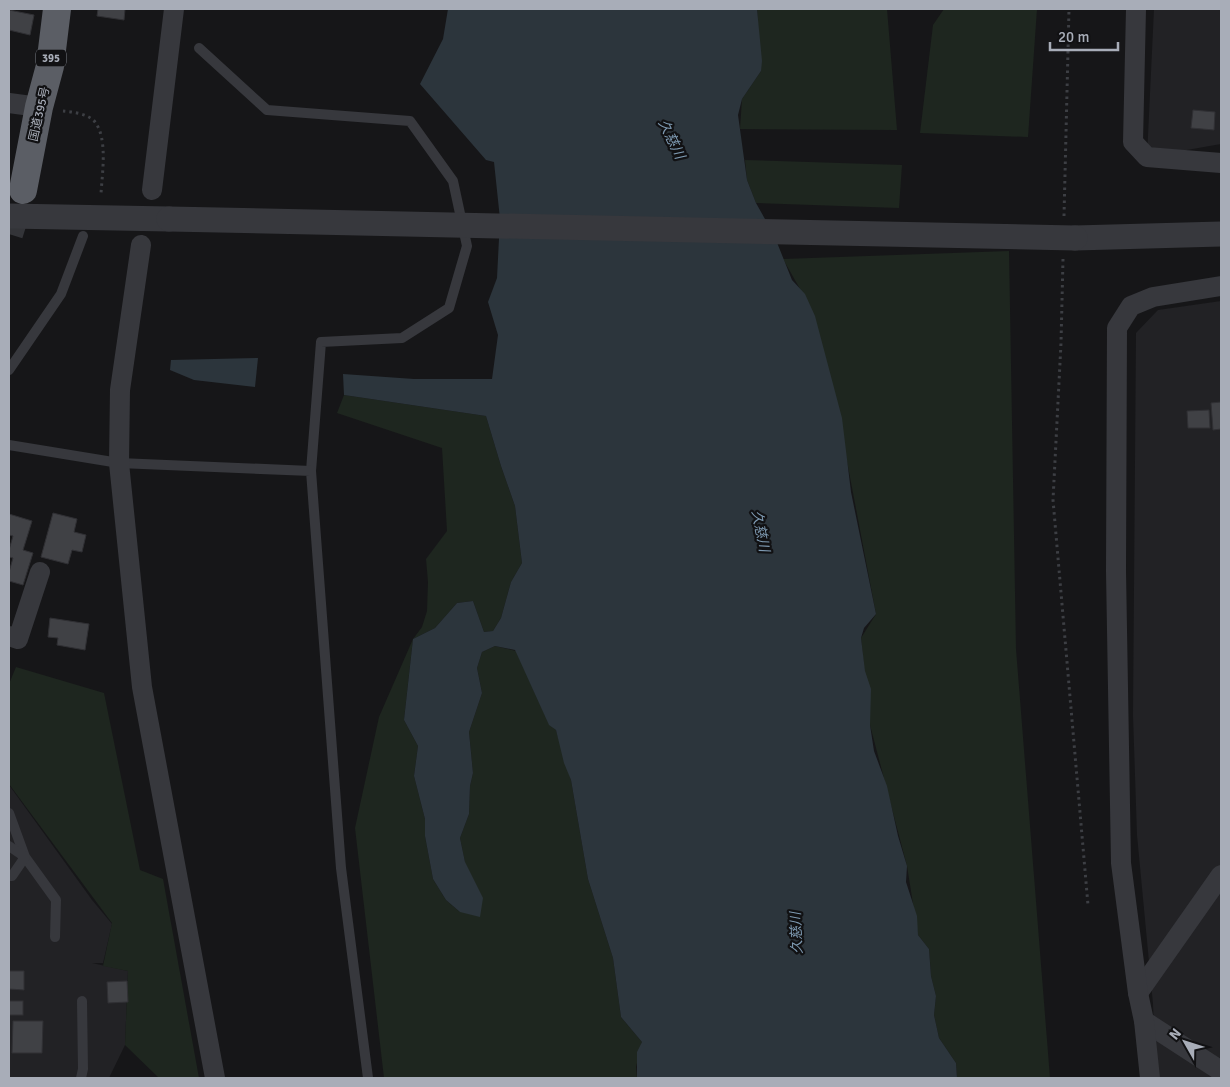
<svg xmlns="http://www.w3.org/2000/svg" width="1230" height="1087" font-family="Signika,'Noto Sans JP',sans-serif">
<style>
.built{fill:#222225}
.green{fill:#1e261f}
.water{fill:#2c353c}
.building{fill:#404145;stroke:#303034}
.lines{fill:none;stroke-linecap:round;stroke-linejoin:round}
.trunk-tunnel{stroke:#333438;stroke-width:28;stroke-dasharray:28 14;stroke-linecap:butt}
.path{stroke:#3d3f44;stroke-width:3;stroke-dasharray:2.5 4;stroke-linecap:butt}
.service{stroke:#37383d;stroke-width:10}
.minor{stroke:#37383d;stroke-width:20}
.tertiary{stroke:#37383d;stroke-width:25}
.trunk{stroke:#5b5e65;stroke-width:28}
.tertiary-bridge{stroke:#37383d;stroke-width:25}
.labels{text-anchor:middle;stroke-width:4.5;stroke-linejoin:round;paint-order:stroke}
.shield{fill:#111113;stroke:#7b7e86;stroke-width:1}
.shield-label{font-size:11px;font-weight:bold;fill:#a8adb8}
.street-label{font-size:12px;fill:#a8adb8;stroke:#111113}
.water-label{font-size:14px;font-style:italic;fill:#7f9bb3;stroke:#111113}
</style>
<rect width="100%" height="100%" fill="#161618"/>
<g class="built">
<polygon points="1154,9 1221,9 1221,144 1147,157"/>
<polygon points="1221,301 1221,1078 1156,1078 1153,1004 1137,835 1133,715 1136,333 1158,310"/>
<polygon points="9,785 92,900 112,924 103,963 92,963 128,971 125,1045 109,1078 9,1078"/>
</g>
<g class="green">
<polygon points="757,9 887,9 897,130 740,129 742,99 761,71"/>
<polygon points="944,9 1037,9 1028,137 920,133 933,25"/>
<polygon points="745,160 902,165 899,208 756,203 747,180"/>
<polygon points="1009,251 1016,649 1050,1078 957,1078 956,1063 939,1038 934,1015 936,996 931,976 929,949 918,935 907,866 870,725 861,638 876,614 846,456 808,303 783,259"/>
<polygon points="344,395 486,416 501,466 515,506 522,563 511,582 501,618 493,631 484,632 473,601 457,603 435,628 413,639 404,720 418,746 414,776 425,819 425,836 433,879 446,900 460,912 465,862 460,838 469,814 470,786 473,773 469,732 482,693 477,668 482,652 495,646 516,651 549,724 556,730 571,780 588,879 613,958 621,1017 642,1042 636,1067 637,1078 384,1078 355,828 379,717 413,639 422,627 427,611 428,582 426,559 447,531 442,448 337,413"/>
<polygon points="16,667 104,693 140,870 163,879 199,1078 159,1078 125,1045 128,971 103,966 112,923 9,784 9,684"/>
</g>
<g class="water">
<polygon points="448,9 757,9 762,61 761,71 742,99 738,115 747,180 756,203 774,235 792,280 805,294 815,316 842,418 851,492 876,614 864,628 861,638 865,671 871,689 870,725 874,751 887,786 898,836 907,866 906,882 917,916 918,935 929,949 931,976 936,996 934,1015 939,1038 956,1063 957,1078 637,1078 637,1052 642,1042 621,1017 613,958 588,879 571,780 564,763 556,730 549,725 515,650 495,646 482,652 477,668 482,693 469,732 473,773 470,786 469,814 460,838 465,862 483,898 480,917 460,912 446,900 433,879 425,836 425,819 414,776 418,746 404,720 413,639 435,628 457,603 473,601 484,632 493,631 501,618 511,582 522,563 515,506 501,466 486,416 344,395 343,374 414,379 492,379 498,335 488,302 497,278 500,219 494,162 486,160 420,84 443,39"/>
<polygon points="258,358 255,387 194,380 170,370 171,360"/>
</g>
<g class="building">
<polygon points="98,9 125,9 124,20 97,16"/>
<polygon points="9,10 34,15 30,35 9,30"/>
<polygon points="1193,110 1215,112 1214,130 1191,128"/>
<polygon points="1221,402 1221,429 1213,430 1211,403"/>
<polygon points="1209,410 1210,428 1188,428 1187,411"/>
<polygon points="53,513 77,519 74,532 86,535 82,552 72,550 68,564 41,557"/>
<polygon points="9,514 32,521 23,550 33,553 23,585 9,581 9,572 13,558 9,557 9,550 13,536 9,535"/>
<polygon points="50,618 89,624 85,650 57,645 58,638 48,637"/>
<polygon points="9,971 24,971 24,990 9,989"/>
<polygon points="127,981 128,1002 108,1003 107,982"/>
<rect x="9" y="1001" width="14" height="14"/>
<polygon points="13,1021 43,1021 42,1053 12,1053"/>
</g>
<g class="lines">
<polyline class="trunk-tunnel" points="9,234 23,190"/>
<g class="path">
<path d="M63 111C73 112 89 114 95 122 108 139 102 174 101 194"/>
<polyline points="1064,216 1069,9"/>
<polyline points="1063,259 1061,343 1053,500 1088,905"/>
</g>
<g class="service">
<polyline points="199,48 267,110 410,121 453,181 467,246 449,308 402,338 321,342 311,471"/>
<polyline points="9,370 61,294 83,236"/>
<polyline points="9,445 119,463 311,471 341,868 368,1078"/>
<polyline points="9,813 25,857 56,900 55,937"/>
<polyline points="9,846 25,857 12,876 9,876"/>
<polyline points="81,1078 83,1069 82,1001"/>
</g>
<g class="minor">
<polyline points="1136,9 1133,142 1147,157 1221,163"/>
<polyline points="9,103 39,107"/>
<polyline points="152,190 174,9"/>
<polyline points="141,245 120,390 119,463 142,687 215,1078"/>
<polyline points="9,636 18,639 40,572"/>
<polyline points="1138,993 1221,875"/>
<polyline points="1144,1021 1221,1071"/>
<polyline points="1150,1078 1144,1021 1138,993 1121,863 1116,571 1117,328 1131,306 1153,297 1221,286"/>
</g>
<g class="tertiary">
<polyline points="9,216 169,219"/>
<polyline points="1075,238 1221,234"/>
</g>
<polyline class="trunk" points="23,190 39,107 50,66 57,9"/>
<polyline class="tertiary-bridge" points="169,219 1075,238"/>
</g>
<g class="labels">
<rect class="shield" x="36" y="49.5" width="30" height="17" rx="4"/>
<g class="shield-label">
<text x="51" y="62">395</text>
</g>
<g class="street-label">
<text transform="translate(39 114) rotate(-77)" y="4">国道395号</text>
</g>
<g class="water-label">
<text transform="translate(672 139) rotate(64)" y="5">久慈川</text>
<text transform="translate(761 531) rotate(79)" y="5">久慈川</text>
<text transform="translate(796 933) rotate(-93)" y="5">久慈川</text>
</g>
</g>
<rect width="1230" height="1087" fill="none" stroke="#a8adb8" stroke-width="20"/>
<g transform="translate(1185 1042) rotate(309)" stroke="#111113" stroke-width="4" paint-order="stroke">
<path d="M0-4L9 19L0 12L-9 19Z" fill="#a8adb8"/>
<text y="-8" font-size="14" font-weight="bold" text-anchor="middle" fill="#a8adb8">N</text>
</g>
<path d="M1050 42v8h68v-8" fill="none" stroke="#a8adb8" stroke-width="2.5"/>
<text x="1058" y="42" font-size="15" fill="#a8adb8" stroke="#111113" stroke-width="4" paint-order="stroke">20 m</text>
</svg>
